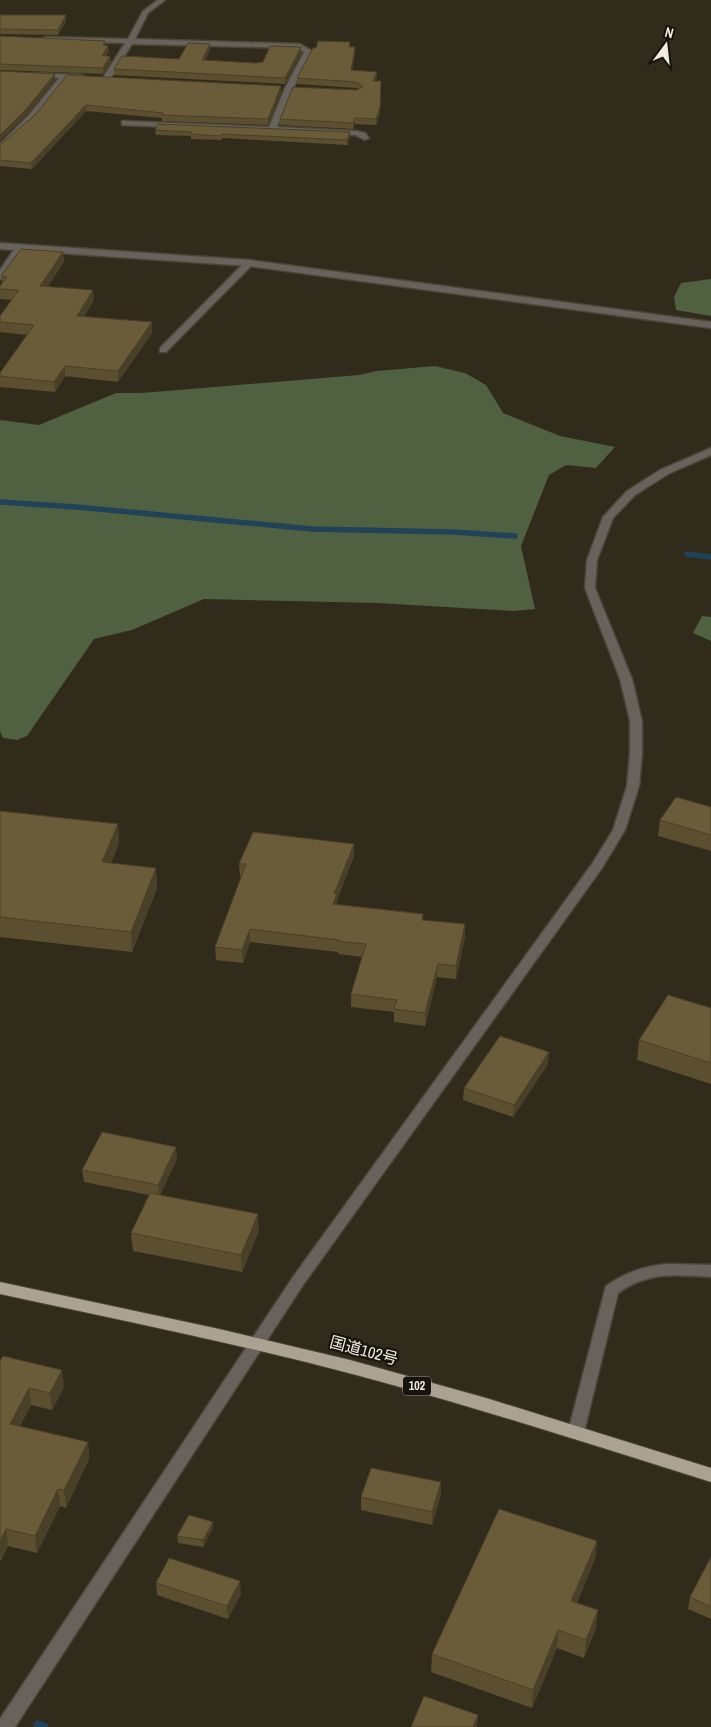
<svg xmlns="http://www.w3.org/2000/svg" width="711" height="1727" font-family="'Archivo Narrow','Noto Sans JP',sans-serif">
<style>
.forest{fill:#4f6140}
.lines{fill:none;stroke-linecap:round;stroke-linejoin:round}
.stream-far1{stroke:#204359;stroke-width:5.5}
.stream{stroke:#204359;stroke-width:9}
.minor-casing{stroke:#4c4638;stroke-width:3}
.tertiary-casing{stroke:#4c4638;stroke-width:3}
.trunk-casing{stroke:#4c4638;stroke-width:2}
.minor{fill:#67625b;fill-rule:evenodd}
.tertiary{fill:#67625b;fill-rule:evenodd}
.trunk{fill:#aca293;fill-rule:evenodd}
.wall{fill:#5b4f30}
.shaded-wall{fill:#4a4027}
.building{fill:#6a5c38;stroke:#4a4027}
.labels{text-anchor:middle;stroke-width:4.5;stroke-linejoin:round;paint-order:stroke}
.shield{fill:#17140d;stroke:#aeaaa1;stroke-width:1}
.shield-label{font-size:12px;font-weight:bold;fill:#efebe1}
.near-street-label{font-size:16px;fill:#efebe1;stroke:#17140d}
</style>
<rect width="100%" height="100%" fill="#312b1c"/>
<g class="forest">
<polygon points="711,279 711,316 676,310 674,297 681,283"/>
<polygon points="435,366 465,373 486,385 503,413 560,436 615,447 596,468 566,465 549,475 521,546 535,609 514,611 377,603 204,599 132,630 94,639 27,736 17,740 3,738 0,731 0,420 39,425 116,393 142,393 359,375 377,371"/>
<polygon points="702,616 711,617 711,641 693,633"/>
</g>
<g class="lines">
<g class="stream-far1">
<polyline points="0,502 76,507 312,529 453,532 515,536"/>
<polyline points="687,554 711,557"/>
</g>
<polyline class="stream" points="38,1725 44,1727"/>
<g class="minor-casing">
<g id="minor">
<polygon points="158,0 165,0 148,13 135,39 300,44 312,51 293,88 277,127 356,131 365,133 369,138 365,140 355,135 122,125 122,121 125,121 269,127 285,88 304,52 296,48 132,44 109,81 106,81 102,79 125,43 45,41 41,39 45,37 128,39 143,11"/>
<polygon points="34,73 82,75 86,77 82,79 67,79 35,119 0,150 0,144 29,115 59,78 37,77 34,77"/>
<polygon points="17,245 24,247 3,278 0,279 0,270"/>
<polygon points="249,260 252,261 252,265 166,352 160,352 160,348 246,261"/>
<polygon points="711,448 711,455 668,474 635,495 613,518 597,560 595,588 632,679 642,721 642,754 639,786 625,830 602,868 303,1285 15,1727 0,1727 0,1719 293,1277 592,864 613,830 627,786 630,754 630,721 620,679 585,588 587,560 603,517 627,491 660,470"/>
<path d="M671 1264 711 1265V1277C674 1275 650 1271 618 1293L584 1432 582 1436 576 1438 570 1436 568 1432 606 1286C626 1272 646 1265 671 1264Z"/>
</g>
</g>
<g class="tertiary-casing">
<polygon id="tertiary" points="0,243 249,260 711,322 711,328 249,266 0,249"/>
</g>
<g class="trunk-casing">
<path id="trunk" d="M0 1282 219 1329 350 1360 486 1398 711 1468V1482C577 1440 442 1396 306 1362 205 1337 102 1316 0 1294Z"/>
</g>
<use href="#minor" class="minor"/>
<use href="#tertiary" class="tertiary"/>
<use href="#trunk" class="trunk"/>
</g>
<g class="wall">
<polygon points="0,15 66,15 66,21 58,35 0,34"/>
<polygon points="0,36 105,41 105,45 109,51 106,56 110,56 111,62 103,74 0,70"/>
<polygon points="350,42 350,47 355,52 352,70 377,77 375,81 381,87 380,113 376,125 355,124 353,129 280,125 280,119 358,89 357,88 297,84 297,78 316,48"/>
<polygon points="210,44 210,50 205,60 256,63 301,53 285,84 114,75 114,69 179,59"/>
<polygon points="67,75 281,92 268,125 162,121 162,118 86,111 32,169 0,166 0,145 36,114"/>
<polygon points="155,130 350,137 347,145 222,138 222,140 191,139 191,136 156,135"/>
<polygon points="63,252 64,262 48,286 94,300 84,316 152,333 118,382 65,376 55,392 0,387 0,373 27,335 0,332 0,316 12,300 0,299 0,286 2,283 1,276"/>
<polygon points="711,807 711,851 658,836 660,820"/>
<polygon points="0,811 118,824 119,843 111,863 156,868 157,888 132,952 0,937"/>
<polygon points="354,844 354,856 337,900 337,905 423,914 423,920 465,937 456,979 437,977 425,1026 394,1022 394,1012 351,1007 351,994 362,957 338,954 338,952 250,942 243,963 216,960 215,947 241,876 240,876 239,864"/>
<polygon points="711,1008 711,1084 637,1060 639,1040"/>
<polygon points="548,1064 513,1117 463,1100 464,1088"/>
<polygon points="177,1159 160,1195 259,1231 242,1272 133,1251 131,1233 149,1195 84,1182 82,1170"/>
<polygon points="0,1361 64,1387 52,1410 31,1405 20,1426 88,1442 89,1459 66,1508 60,1506 37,1553 8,1546 1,1560 0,1560"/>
<polygon points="441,1495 432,1525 361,1510 361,1497"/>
<polygon points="213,1528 203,1547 178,1543 177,1536"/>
<polygon points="597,1541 595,1559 577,1603 596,1628 584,1658 557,1648 532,1708 431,1672 432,1654"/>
<polygon points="711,1557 711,1619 688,1609 690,1597"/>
<polygon points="156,1583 241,1594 228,1619 157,1595"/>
</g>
<g class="shaded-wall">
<polygon points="66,15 66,21 58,35 58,30"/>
<polygon points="210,44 210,50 202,66 202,60"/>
<polygon points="108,46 109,51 103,61 102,56"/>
<polygon points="301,47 301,53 285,84 285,78"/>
<polygon points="355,47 355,52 351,76 351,70"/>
<polygon points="110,56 111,62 103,74 103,68"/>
<polygon points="377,72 377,77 373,87 373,81"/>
<polygon points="55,74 55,80 28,114 0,141 0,135"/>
<polygon points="381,81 380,113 376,125 376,119"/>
<polygon points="281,86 281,92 268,125 268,119"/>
<polygon points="86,105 86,111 32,169 31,163"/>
<polygon points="355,118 355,124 353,129 353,123"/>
<polygon points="350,132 350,137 347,145 347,140"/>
<polygon points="63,252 64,262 41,296 40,286"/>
<polygon points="93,290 94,300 78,326 77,316"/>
<polygon points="152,322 152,333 118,382 118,371"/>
<polygon points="65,366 65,376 55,392 54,382"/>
<polygon points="118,824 119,843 103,882 102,862"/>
<polygon points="354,844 354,856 337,900 337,907 333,917 334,894"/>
<polygon points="156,868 157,888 132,952 131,932"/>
<polygon points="465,924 465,937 456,979 456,966"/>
<polygon points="250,929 250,942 243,963 242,950"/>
<polygon points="438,964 437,977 425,1026 425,1013"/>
<polygon points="549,1052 548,1064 513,1117 514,1105"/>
<polygon points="176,1147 177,1159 159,1197 158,1185"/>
<polygon points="258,1214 259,1231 242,1272 241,1255"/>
<polygon points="62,1370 64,1387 52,1410 50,1393"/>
<polygon points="29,1388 31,1405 12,1441 10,1424"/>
<polygon points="88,1442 89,1459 66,1508 64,1490"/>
<polygon points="441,1482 441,1495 432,1525 432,1512"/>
<polygon points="58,1489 60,1506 37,1553 35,1536"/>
<polygon points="213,1522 213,1528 203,1547 203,1540"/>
<polygon points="6,1529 8,1546 1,1560 0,1553 0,1541"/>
<polygon points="597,1541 595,1559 570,1619 571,1601"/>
<polygon points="240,1581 241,1594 228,1619 227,1606"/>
<polygon points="598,1610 596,1628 584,1658 586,1640"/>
<polygon points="558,1630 557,1648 532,1708 533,1690"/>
<polygon points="478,1715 477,1727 473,1727"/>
</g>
<g class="building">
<polygon points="0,15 66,15 58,30 0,29"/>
<polygon points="0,36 105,41 103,45 108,46 102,56 110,56 103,68 0,64"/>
<polygon points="318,41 350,42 349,47 355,47 351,70 377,72 373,81 381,81 380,107 376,119 355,118 353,123 280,119 293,87 357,90 363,87 357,82 297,78 313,48 316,48"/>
<polygon points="188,43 210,44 202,60 256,63 263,62 270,46 301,47 285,78 114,69 122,56 179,59"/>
<polygon points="0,71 55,74 27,108 0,135"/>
<polygon points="67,75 281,86 268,119 162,115 163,113 86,105 31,163 0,160 0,145 36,114"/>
<polygon points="158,124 350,132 347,140 222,134 221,136 191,134 192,132 155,130"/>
<polygon points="21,249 63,252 40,286 93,290 77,316 152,322 118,371 65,366 54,382 0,376 0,373 34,325 0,322 0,316 19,290 0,289 0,286 7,277 1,276"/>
<polygon points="676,797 711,807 711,835 660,820"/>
<polygon points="0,811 118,824 102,862 156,868 131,932 0,917"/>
<polygon points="253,832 354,844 334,894 337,894 333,904 423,914 422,920 465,924 456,966 438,964 425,1013 394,1009 397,1000 351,994 366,944 338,941 339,940 250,929 242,950 215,947 246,864 239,864"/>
<polygon points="668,995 711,1008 711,1063 639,1040"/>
<polygon points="500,1036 549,1052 514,1105 464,1088"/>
<polygon points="102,1132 176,1147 158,1185 82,1170"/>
<polygon points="150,1193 258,1214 241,1255 131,1233"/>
<polygon points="3,1356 62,1370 50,1393 29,1388 10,1424 88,1442 64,1490 58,1489 35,1536 6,1529 0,1541 0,1361"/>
<polygon points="371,1468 441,1482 432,1512 361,1497"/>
<polygon points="499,1509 597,1541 571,1601 598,1610 586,1640 558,1630 533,1690 432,1654"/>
<polygon points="189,1515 213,1522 203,1540 177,1536"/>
<polygon points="711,1557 711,1607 690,1597"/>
<polygon points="169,1558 240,1581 227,1606 156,1583"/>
<polygon points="424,1696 478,1715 473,1727 411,1727"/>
</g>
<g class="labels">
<rect class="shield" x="403" y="1376.5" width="28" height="19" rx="4"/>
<g class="shield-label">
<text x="417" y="1390">102</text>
</g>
<g class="near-street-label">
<text transform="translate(364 1350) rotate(15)" y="6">国道102号</text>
</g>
</g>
<g transform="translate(666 45) rotate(15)" stroke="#17140d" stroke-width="4" paint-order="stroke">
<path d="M0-4L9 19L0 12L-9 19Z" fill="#efebe1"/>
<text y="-8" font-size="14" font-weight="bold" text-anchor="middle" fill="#efebe1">N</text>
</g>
</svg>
